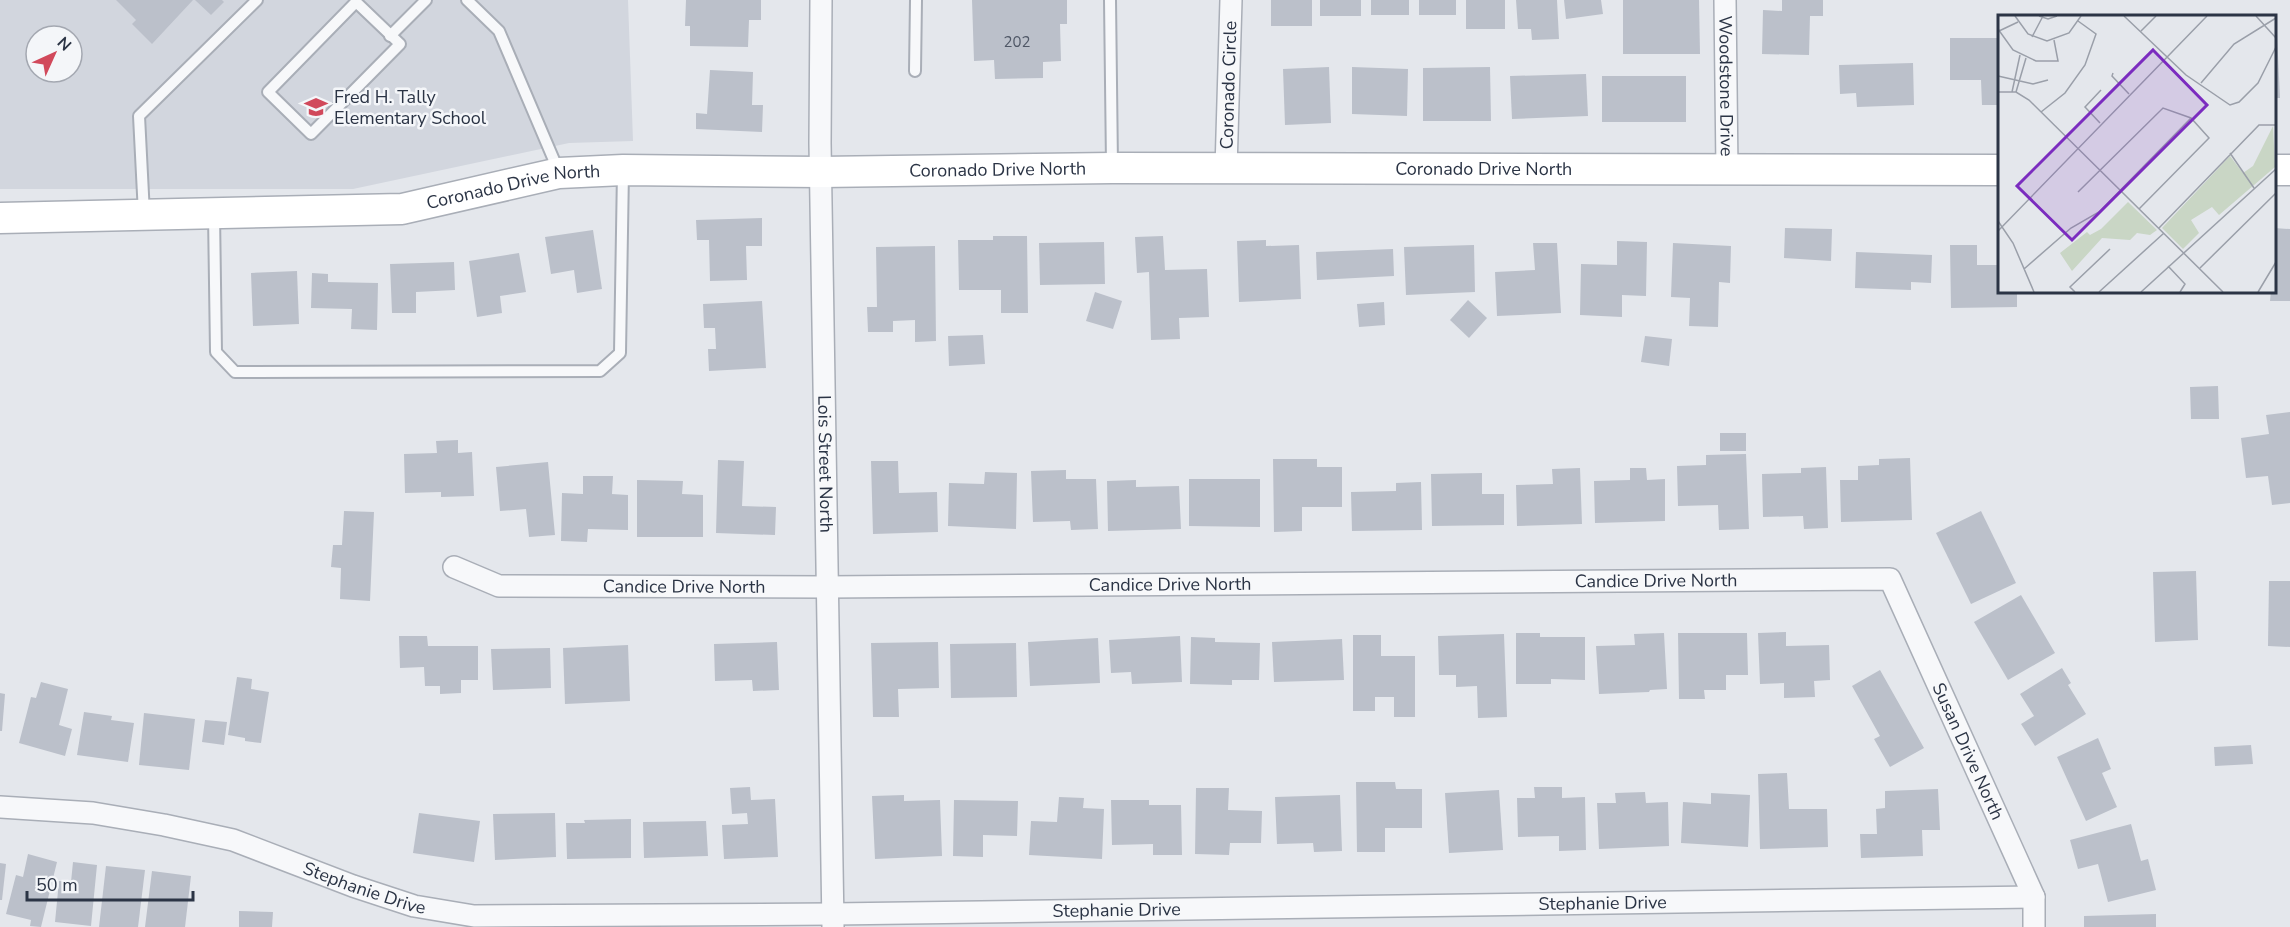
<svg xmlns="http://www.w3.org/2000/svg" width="2290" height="927" font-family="'Nunito Sans',sans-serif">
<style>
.built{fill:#d2d6de;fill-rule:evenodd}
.building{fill:#bbc0ca}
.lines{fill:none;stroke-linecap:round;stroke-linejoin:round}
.lane-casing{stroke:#a9aeb7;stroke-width:14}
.street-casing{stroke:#a9aeb7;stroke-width:24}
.secondary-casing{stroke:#a9aeb7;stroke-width:33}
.lane{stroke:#f7f8fa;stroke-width:10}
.street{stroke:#f7f8fa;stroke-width:21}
.secondary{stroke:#fff;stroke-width:30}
.labels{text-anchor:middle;stroke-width:5;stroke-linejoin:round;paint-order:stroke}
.number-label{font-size:15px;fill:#4f5766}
.street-label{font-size:18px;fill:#2b3445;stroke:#f4f6f9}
.poi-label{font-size:18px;fill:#2b3445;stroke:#f4f6f9;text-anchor:start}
.inset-road{fill:none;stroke:#9a9fa9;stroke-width:1.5}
.view{fill:#7b2cbf;fill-opacity:0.15;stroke:#7b2cbf;stroke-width:3}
.inset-edge{fill:none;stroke:#2b3445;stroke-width:3}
</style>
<rect width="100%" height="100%" fill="#e4e7ec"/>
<path class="built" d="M0 0H628L633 141 569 143 353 189H0ZM36 36H72V72H36Z"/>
<g class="building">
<polygon points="116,0 193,0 152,44 132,24 136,20"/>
<polygon points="195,0 222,0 224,2 211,15"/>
<polygon points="686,0 761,0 761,20 749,20 748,47 690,46 690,26 685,26"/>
<polygon points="972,0 1067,0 1067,24 1060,24 1061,61 1043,62 1043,78 995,79 994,60 974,61"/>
<rect x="1271" y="0" width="41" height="26"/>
<rect x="1320" y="0" width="41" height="16"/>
<rect x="1371" y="0" width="38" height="15"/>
<rect x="1419" y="0" width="37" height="15"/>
<rect x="1466" y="0" width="39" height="29"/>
<polygon points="1516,0 1557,0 1559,39 1532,40 1531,29 1518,29"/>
<polygon points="1564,0 1601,0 1603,14 1566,19"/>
<polygon points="1623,0 1699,0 1700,54 1623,54"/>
<polygon points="1782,0 1823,0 1823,16 1810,16 1809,55 1762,54 1763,10 1782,11"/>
<polygon points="2274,35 2277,35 2280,98 2274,98"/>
<polygon points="1950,38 1999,38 1999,105 1982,105 1981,80 1950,80"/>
<polygon points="1913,63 1914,105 1857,107 1856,93 1840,94 1839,65"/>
<polygon points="1329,67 1331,123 1285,125 1283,69"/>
<polygon points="1352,67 1408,69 1407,116 1352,114"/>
<polygon points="1490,67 1491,121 1423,121 1423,68"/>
<polygon points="710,70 753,72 752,105 763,105 762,132 696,129 696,113 707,114"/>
<polygon points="1586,74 1588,116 1512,119 1510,76"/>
<rect x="1602" y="76" width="84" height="46"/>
<polygon points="762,218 762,246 746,246 747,280 710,281 709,240 697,240 696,220"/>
<polygon points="1785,228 1832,229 1831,261 1784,258"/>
<polygon points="2274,228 2290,229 2290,301 2270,301 2271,291 2274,291"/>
<polygon points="593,230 602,289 577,293 574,270 551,274 545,237"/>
<polygon points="993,236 1027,236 1028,313 1001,313 1001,290 959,290 958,240 993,240"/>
<polygon points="1163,236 1165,270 1207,269 1209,317 1179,318 1180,339 1151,340 1149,272 1137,273 1135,237"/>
<polygon points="1266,240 1266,246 1299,245 1301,299 1239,302 1237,241"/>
<polygon points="1617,241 1647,242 1646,296 1622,295 1622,317 1580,315 1581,264 1617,265"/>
<polygon points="1104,242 1105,284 1040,285 1039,243"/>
<polygon points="1533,243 1557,243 1561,313 1497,316 1495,272 1535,270"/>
<polygon points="1673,243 1731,246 1730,283 1719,282 1718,327 1689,326 1690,298 1671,297"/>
<polygon points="1474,245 1475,292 1406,295 1404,247"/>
<polygon points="1950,245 1977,245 1977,265 1999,265 1999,291 2017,291 2017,307 1951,308"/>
<polygon points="935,246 936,341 915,342 915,320 893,321 893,332 868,332 867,307 877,307 876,247"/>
<polygon points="1393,249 1394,276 1317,280 1316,252"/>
<polygon points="1856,252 1932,255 1931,283 1911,282 1911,290 1855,288"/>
<polygon points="519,253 526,292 500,296 502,313 477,317 469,261"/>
<polygon points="454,262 455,290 416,292 416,313 392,313 390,264"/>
<polygon points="297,271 299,324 253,326 251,273"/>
<polygon points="312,273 328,274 328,282 378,283 377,330 351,329 352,309 311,308"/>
<polygon points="1095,292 1122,301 1113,329 1086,321"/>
<polygon points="1468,300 1487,318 1469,338 1450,320"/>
<polygon points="762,301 766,368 709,371 708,349 716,349 715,328 704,328 703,304"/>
<polygon points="1384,302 1385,325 1359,327 1357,304"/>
<polygon points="983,335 985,364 949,366 948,336"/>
<polygon points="1645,336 1672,339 1669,366 1641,362"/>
<polygon points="2218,386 2219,419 2191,419 2190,387"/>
<polygon points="2290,412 2290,503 2272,505 2268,476 2246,478 2241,438 2269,434 2266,415"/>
<rect x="1720" y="433" width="26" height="18"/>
<polygon points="458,440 458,453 472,452 474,496 441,497 441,492 405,493 404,454 437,453 436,441"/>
<polygon points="1746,454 1749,529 1719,530 1718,505 1678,506 1677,466 1706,465 1706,455"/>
<polygon points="1910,458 1912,520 1841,522 1840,480 1858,480 1858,466 1879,465 1879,459"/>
<polygon points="1273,459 1317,459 1317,467 1342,467 1342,507 1302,507 1302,531 1274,532"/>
<polygon points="718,460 744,461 742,506 776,507 775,535 716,533"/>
<polygon points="871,461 898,461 899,493 937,492 938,532 873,534"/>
<polygon points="548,462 555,535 529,537 526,509 500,511 496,467"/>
<polygon points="1826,467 1828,528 1804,529 1803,516 1763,517 1762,474 1801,473 1801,468"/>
<polygon points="1580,468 1582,524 1517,526 1516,485 1553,484 1552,469"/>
<polygon points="1630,468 1646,468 1647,480 1665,479 1665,521 1595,523 1594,481 1630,480"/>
<polygon points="1066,470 1066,479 1096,479 1098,529 1071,530 1070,521 1033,522 1031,471"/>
<polygon points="985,472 1017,473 1016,529 948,526 949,483 984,484"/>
<polygon points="1482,473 1482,494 1504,494 1504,525 1432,526 1431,474"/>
<polygon points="583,476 613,476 612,494 628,495 628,530 588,529 587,542 561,541 562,493 583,494"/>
<polygon points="1189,479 1260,479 1260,527 1189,526"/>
<polygon points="637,480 683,481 682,494 703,495 703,537 637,537"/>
<polygon points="1136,480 1136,487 1179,486 1181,529 1108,531 1107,481"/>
<polygon points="1421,482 1422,530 1352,531 1351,492 1396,491 1396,483"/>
<polygon points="344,511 374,512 370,601 340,599 341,568 331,567 333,545 342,545"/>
<polygon points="1981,511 2016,583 1971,604 1936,533"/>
<polygon points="2196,571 2198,640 2155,642 2153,572"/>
<polygon points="2269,581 2290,581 2290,647 2268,646"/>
<polygon points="2021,595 2055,653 2008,680 1974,622"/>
<polygon points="1786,632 1786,646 1829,645 1830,680 1814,681 1815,697 1784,698 1784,683 1760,684 1758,633"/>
<polygon points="1516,633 1540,633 1540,637 1585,637 1585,680 1551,679 1551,684 1516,684"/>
<polygon points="1664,633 1667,689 1650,690 1649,692 1599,694 1596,646 1635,645 1634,634"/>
<polygon points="1678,633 1747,633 1748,675 1726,675 1726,690 1704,690 1705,699 1679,699"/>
<polygon points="1504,634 1507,717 1478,718 1477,686 1456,687 1456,675 1439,675 1438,636"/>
<polygon points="1353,635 1381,635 1381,656 1415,656 1415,717 1394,717 1394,697 1375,697 1375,711 1353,711"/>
<polygon points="399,636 427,636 428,646 478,646 478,680 461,680 461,693 440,694 440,686 425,686 424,667 400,668"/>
<polygon points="1180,636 1182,682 1132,684 1131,672 1111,673 1109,640"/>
<polygon points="1191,637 1215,638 1215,642 1260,643 1259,680 1232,680 1232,685 1190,684"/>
<polygon points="1098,638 1100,683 1030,686 1028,642"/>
<polygon points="1342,639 1344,680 1274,682 1272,642"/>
<polygon points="777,642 779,690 753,691 752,680 715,681 714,644"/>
<polygon points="938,642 939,688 898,689 899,717 873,717 871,643"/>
<polygon points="1016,643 1017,697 951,698 950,644"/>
<polygon points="628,645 630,701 565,704 563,648"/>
<polygon points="550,648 551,688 493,690 491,649"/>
<polygon points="2062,668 2071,683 2068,685 2086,714 2035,746 2021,724 2034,716 2020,694"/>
<polygon points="1880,670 1924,748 1890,767 1874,739 1880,736 1852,686"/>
<polygon points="237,677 252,679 251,689 269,692 261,743 245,741 245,738 228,735"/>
<polygon points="41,682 68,689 59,725 72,729 65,756 19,743 31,697 36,698"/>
<polygon points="0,693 5,694 2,731 0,731"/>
<polygon points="84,712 112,716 111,720 134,723 128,762 77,755"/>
<polygon points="144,713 195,719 189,770 139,765"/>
<polygon points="205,720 227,722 224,745 202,742"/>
<polygon points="2098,738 2111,769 2102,773 2117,807 2086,821 2057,757"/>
<polygon points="2251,745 2253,764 2215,766 2214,747"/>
<polygon points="1787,773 1789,809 1827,809 1828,847 1760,849 1758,774"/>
<polygon points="1356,782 1395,782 1396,789 1422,789 1422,828 1385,828 1385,852 1357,852"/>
<polygon points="750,787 751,800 775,799 778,857 724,859 722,825 748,824 747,813 732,814 730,788"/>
<polygon points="1534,787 1562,787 1562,798 1585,797 1586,850 1559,851 1559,836 1518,837 1517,798 1535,798"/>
<polygon points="1196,788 1229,788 1228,810 1262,811 1261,843 1230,843 1229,855 1195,854"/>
<polygon points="1938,789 1940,830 1922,830 1923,856 1861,858 1860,834 1877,834 1876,809 1885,808 1885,791"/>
<polygon points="1499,790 1503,850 1449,853 1445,793"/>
<polygon points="1645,792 1646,803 1668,802 1669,846 1599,849 1597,803 1616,803 1615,793"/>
<polygon points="1711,793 1750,795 1748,847 1681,843 1683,802 1711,804"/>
<polygon points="904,795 904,801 940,800 942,856 875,859 872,796"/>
<polygon points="1340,795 1342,851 1314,852 1313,843 1277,844 1275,797"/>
<polygon points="1059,797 1084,798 1083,808 1104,809 1102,859 1029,855 1031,821 1057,822"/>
<polygon points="954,800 1018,801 1017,836 983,835 983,857 953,856"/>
<polygon points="1111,800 1149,800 1149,805 1181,805 1182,855 1153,855 1153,844 1112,845"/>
<polygon points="419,813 480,821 474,862 413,853"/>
<polygon points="555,813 556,857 495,860 493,814"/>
<polygon points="631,819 631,858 567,859 566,823 585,823 584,820"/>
<polygon points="706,821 708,856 644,858 643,822"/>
<polygon points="2131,824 2141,861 2148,859 2156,890 2108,902 2098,864 2078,869 2070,840"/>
<polygon points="28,854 57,862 41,927 30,926 31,920 6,914 16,875 23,877"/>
<polygon points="73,862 97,865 91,926 55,922 59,881 71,882"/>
<polygon points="0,863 6,864 2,900 0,900"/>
<polygon points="106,866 145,870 138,927 99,927"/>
<polygon points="152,871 191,876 185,927 145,927"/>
<polygon points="239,911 273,912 272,927 239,927"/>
<polygon points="2156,914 2156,927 2084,927 2084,916"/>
</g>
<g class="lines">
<g class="lane-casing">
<g id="lane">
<polyline points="467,0 499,31 559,172"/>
<polyline points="1110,0 1112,165"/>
<polygon points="356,2 400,44 311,134 268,92"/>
<polyline points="390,36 426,0"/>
<polyline points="915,71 916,0"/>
<polyline points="144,214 139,116 257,0"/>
<polyline points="214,214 216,352 235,372 600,371 620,353 623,171"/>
</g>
</g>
<g class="street-casing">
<g id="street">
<path id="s1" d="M821 0 820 143 833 926"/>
<path id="s2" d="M1725 0 1727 170"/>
<path id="s3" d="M1226 169 1231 0"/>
<path id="s4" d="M454 567 499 586 827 587 1890 579 2034 897V927"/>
<path id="s5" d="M0 807 93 813 164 825 233 840 353 886 414 906 474 916 833 914 2034 897"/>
</g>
</g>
<g class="secondary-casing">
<g id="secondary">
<polyline points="2274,170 2290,170"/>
<path id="s6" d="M0 218 402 209 559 173 623 170 821 172 1112 168 1999 170"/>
</g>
</g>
<use href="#lane" class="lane"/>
<use href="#street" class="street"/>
<use href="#secondary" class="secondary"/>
</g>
<defs>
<g id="school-bare" transform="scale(1.8)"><path d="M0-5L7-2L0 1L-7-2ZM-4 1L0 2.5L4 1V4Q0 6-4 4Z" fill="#d1495b" stroke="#f4f6f9" stroke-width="2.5" paint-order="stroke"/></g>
</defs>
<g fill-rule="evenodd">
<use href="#school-bare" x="316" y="107"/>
</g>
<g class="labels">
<g class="number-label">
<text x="1017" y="47">202</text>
</g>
<g class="street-label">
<text dy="6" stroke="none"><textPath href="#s3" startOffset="84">Coronado Circle</textPath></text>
<text dy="6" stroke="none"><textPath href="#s2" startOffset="86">Woodstone Drive</textPath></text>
<text dy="6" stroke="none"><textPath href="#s6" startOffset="1002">Coronado Drive North</textPath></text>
<text dy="6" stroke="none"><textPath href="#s6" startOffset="1488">Coronado Drive North</textPath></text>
<text dy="6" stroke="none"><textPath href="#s6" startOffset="516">Coronado Drive North</textPath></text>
<text dy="6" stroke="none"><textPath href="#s1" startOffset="464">Lois Street North</textPath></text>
<text dy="6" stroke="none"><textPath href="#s4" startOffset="1206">Candice Drive North</textPath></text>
<text dy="6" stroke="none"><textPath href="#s4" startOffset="720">Candice Drive North</textPath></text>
<text dy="6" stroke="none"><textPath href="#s4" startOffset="234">Candice Drive North</textPath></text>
<text dy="6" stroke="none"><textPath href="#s4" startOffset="1629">Susan Drive North</textPath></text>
<text dy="6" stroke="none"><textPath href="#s5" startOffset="376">Stephanie Drive</textPath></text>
<text dy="6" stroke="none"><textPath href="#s5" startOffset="1618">Stephanie Drive</textPath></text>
<text dy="6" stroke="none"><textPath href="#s5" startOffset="1132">Stephanie Drive</textPath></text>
</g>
<g class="poi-label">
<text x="334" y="103">Fred H. Tally<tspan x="334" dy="21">Elementary School</tspan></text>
</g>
</g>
<g transform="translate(1998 15)">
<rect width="278" height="278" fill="#e4e7ec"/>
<path d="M275 111 277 152 221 200 214 192 193 205 201 218 185 234 164 213 232 141 245 158 255 151ZM130 187 159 215 152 220 139 218 132 225 104 223 74 256 62 238 89 217 92 220 103 214Z" fill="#c9d6c5"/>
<path class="inset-road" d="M17 1 30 19 49 26 71 18 83 1M41 1 50 4 59 1M126 1 188 60 232 90 241 87 260 68 278 32M258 1 278 23M0 14 15 35 38 46H60L56 25M1 16 20 7M143 16 158 1M34 22 45 1M115 58 114 61 131 79M0 61 35 69 50 65M203 68 236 29 278 3M0 77H18L31 85 225 277M14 77 22 40M18 77 28 43M43 97 67 78 87 50 98 19 80 6M102 108 87 92 103 75M232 138 256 173M80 177 165 93 193 103 211 123 141 194M0 206 15 228 36 277M161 213 261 110H278M0 216 209 1M170 251 187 269 182 277M202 253 278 178M26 254 73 213 101 197 193 103M77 277 72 272 112 234M101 277 166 218M143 277 278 154M260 277 278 247"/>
<path class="view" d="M155 35 209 90 74 225 19 171Z"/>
<rect width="278" height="278" class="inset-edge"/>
</g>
<g transform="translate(54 54) rotate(45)"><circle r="28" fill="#f4f6f9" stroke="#a4a8b1" stroke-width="1.5"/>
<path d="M0-4.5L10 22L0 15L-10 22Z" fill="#d1495b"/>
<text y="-9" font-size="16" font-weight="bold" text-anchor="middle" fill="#2b3445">N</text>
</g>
<path d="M27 891v9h166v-9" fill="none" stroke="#2b3445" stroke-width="3"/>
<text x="36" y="891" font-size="18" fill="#2b3445" stroke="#f4f6f9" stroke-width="4.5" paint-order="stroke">50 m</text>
</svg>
